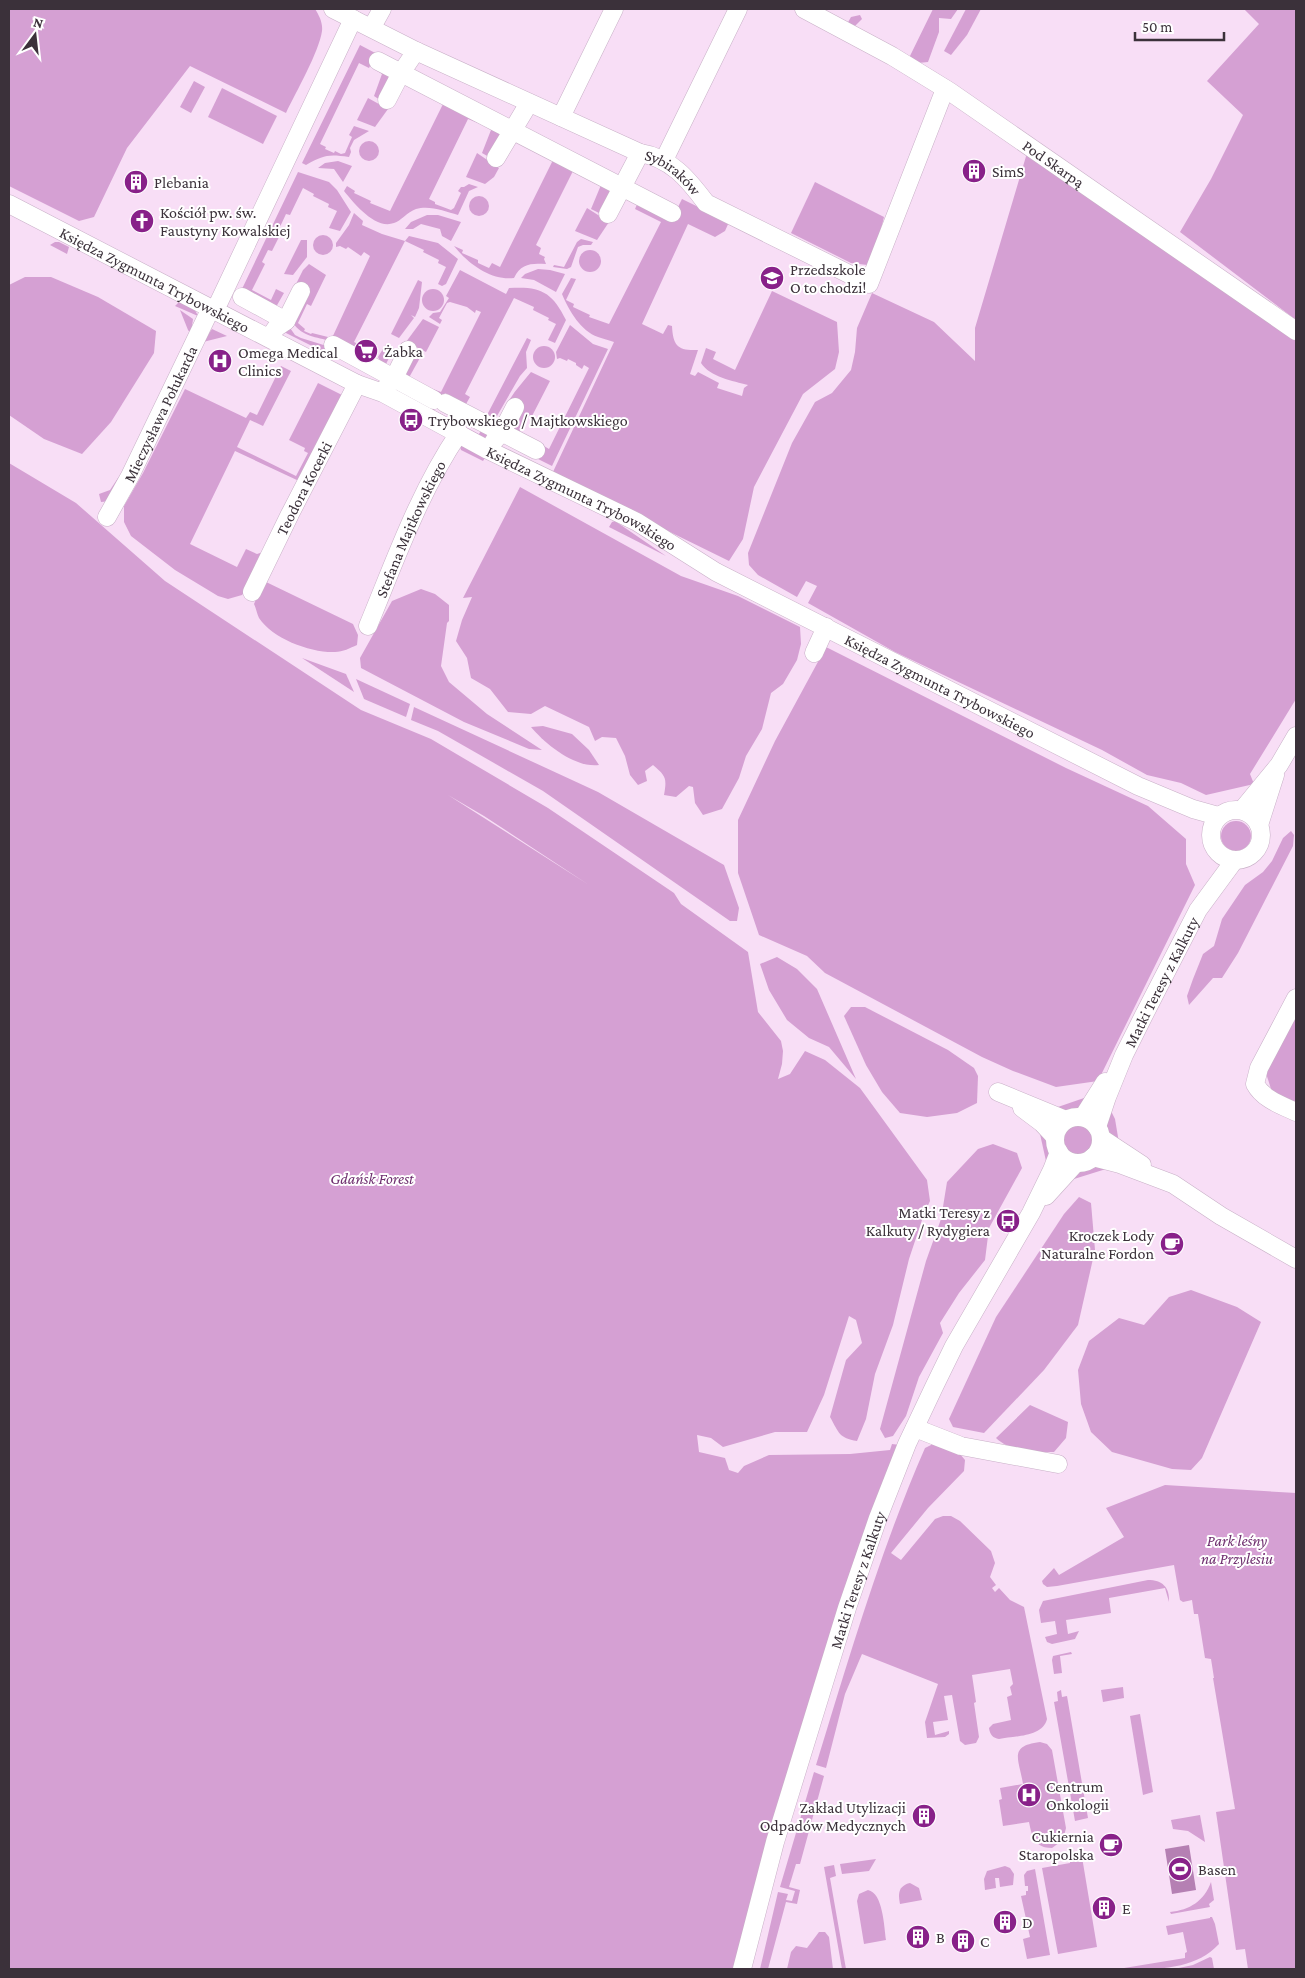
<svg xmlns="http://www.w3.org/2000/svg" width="1305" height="1978" font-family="'Crimson Pro',serif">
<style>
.green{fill:#d5a0d3;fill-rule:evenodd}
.water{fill:#b580b3}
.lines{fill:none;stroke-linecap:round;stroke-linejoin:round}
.minor-casing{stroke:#c8b0c7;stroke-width:19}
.minor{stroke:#fff;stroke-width:18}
.labels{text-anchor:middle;stroke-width:4;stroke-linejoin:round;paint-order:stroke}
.street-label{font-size:16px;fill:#3b313a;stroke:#fff}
.poi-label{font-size:16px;fill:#3b313a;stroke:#fff;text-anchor:start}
.park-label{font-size:16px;font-style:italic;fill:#6f2f6f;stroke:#fff}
</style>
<rect width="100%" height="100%" fill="#f8def6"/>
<g class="green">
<path d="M9 9H315C319 15 323 23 322 31 319 52 296 92 286 113L190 66 127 148 94 217 79 221 9 186Z"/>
<polygon points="933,9 958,9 951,19 939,18 939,32 928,62 918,63 909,58"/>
<polygon points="966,9 981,9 967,35 951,55 944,51"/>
<polygon points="1244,9 1296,9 1296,320 1180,232 1211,179 1243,115 1207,81 1259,24"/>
<polygon points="860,15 862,19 854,27 847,24 851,17"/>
<path d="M360 45 379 55 393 71 380 100 374 96 382 74 370 66 369 68 359 63 320 144 326 147 325 149 334 153 335 151 341 154 345 153 352 137 349 135 354 126 369 131 354 140 350 148 351 152 349 157C328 154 324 155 306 165L302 163Z"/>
<polygon points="194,81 205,87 191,113 180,107"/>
<polygon points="222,88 277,116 263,144 208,117"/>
<polygon points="368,98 388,109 375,127 357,120"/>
<path d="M444 102 503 128 489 157 482 153 491 130 478 122V123L468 119 429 199 435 202V204L451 210 454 208 461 193 458 191 461 187H464L469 184 478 187 469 191 458 215C445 211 429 205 416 209 407 212 401 221 394 223 375 230 354 203 344 191L347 186 355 191 354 193 371 201 370 203 390 211Z"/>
<circle cx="369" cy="151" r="10"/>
<polygon points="477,153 499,168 494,177 485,184 466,177"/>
<polygon points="1027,153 1296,338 1296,699 1250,774 1254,784 1206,795 1181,783 1147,775 1102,750 895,652 808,603 817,586 806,581 797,597 758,575 749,565 748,553 792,443 815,402 832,393 851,370 855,352 857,328 872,293 934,322 975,361 975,328"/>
<path d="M554 158 614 184 599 213 591 209 601 185 573 171 536 245 541 248 539 254 545 257 544 259 546 264C532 263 521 263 514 278 492 281 468 264 454 246L463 250 462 253 478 260V263L489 268 492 263 500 267Z"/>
<polygon points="338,161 352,166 343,182 334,169 318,168 325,163"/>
<polygon points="298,172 329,182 337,190 351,212 340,231 329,228 337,211 328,207 329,204 313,196 314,194 303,188 290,215 286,214 279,229 282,231 272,251 268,250 262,262 265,264 252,290 271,300 276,289 284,293 276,307 241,291"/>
<polygon points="815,182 884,217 875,254 867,265 851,263 791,233"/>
<circle cx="479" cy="206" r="10"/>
<path d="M682 199 729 222 725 231 715 237 688 224 642 324 663 334 668 325 672 326C673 346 678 351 698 350L690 374 695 376 698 372 719 383 717 388 742 396 744 388 748 385C733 381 710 377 701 363L706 348 716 352 713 359 735 370 772 291 837 322 839 352 835 369 803 394 754 487 743 539 729 561 552 474 614 342C609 340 603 339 598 337 581 331 569 311 562 294L571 278 576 279 566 300 574 304 573 307 590 315 589 317 609 324 661 222 635 209 639 200 673 217Z"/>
<polygon points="587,208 609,222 597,240 575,231"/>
<path d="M354 213 363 221 362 225 382 234 405 241 409 236 438 243 458 259 446 284 442 286 438 284 446 267 438 263 439 260 423 252 424 250 405 241 354 342 360 345 357 351C349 348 340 343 331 341 316 337 303 337 293 323L308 290 296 284 303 270 309 264 326 275 311 306 307 304 298 323 305 329 304 331 311 334 312 333 332 338 370 256 364 252 361 256 348 247 346 249 340 246 336 247V243L349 225Z"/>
<polygon points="427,215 438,215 461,222 451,241 442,236 440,229 421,224 413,229 405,229 411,222"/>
<circle cx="323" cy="245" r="10"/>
<polygon points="581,239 593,242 591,245 583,245 578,247 571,267 567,269 553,267 554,265 564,267 577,242"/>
<polygon points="301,240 307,240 307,257 293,275 284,274"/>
<polygon points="55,242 59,242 69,247 67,254 50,245"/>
<circle cx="590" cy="261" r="11"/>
<polygon points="538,269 550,270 565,274 556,292 534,280 521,278 525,274"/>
<path d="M460 270 506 294 509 288C541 286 552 292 566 320L555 343 548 340 556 324 548 320 549 318 533 310 534 307 514 298 465 394 470 397 466 404 445 393 442 398 432 392 433 389 441 392 481 312 476 310 475 313 467 307 450 302 447 303 439 318 442 320 440 324 429 317 433 313 440 312 449 298 446 296Z"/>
<polygon points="25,277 51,277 98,297 156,331 154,353 111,422 82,454 44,439 9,415 9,285"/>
<polygon points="418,280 422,282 419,308 415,317 411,315 414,318 399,338 391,334"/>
<circle cx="433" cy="300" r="11"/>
<polygon points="180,301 194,308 198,316 175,306"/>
<polygon points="180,310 193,319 191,334 188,330"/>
<polygon points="423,319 439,327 426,352 406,342"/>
<polygon points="288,325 295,335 301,338 330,347 326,353 282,331"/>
<polygon points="570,325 593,344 608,349 552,466 528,454 544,446 549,449 589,368 584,365 582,369 576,365 576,363 568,359 567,361 560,358 557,359 556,352"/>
<polygon points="212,329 227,336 203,342"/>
<polygon points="527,338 531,340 526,352 527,368 520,376 497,416 491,419 487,415"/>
<polygon points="386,344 394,348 386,364 380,361 378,357"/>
<circle cx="544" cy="357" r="11"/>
<polygon points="414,351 421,356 406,383 403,380"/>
<polygon points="281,366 291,371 263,426 250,420 237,447 296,476 308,453 304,451 305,448 289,440 318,383 344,396 299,481 235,451 190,544 237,567 246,549 257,554 266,551 255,580 242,595 228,599 218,596 175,570 131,536 124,522 124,506 143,473 185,389 246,418 250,412 257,415"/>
<path d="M531 372 550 381 531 418 527 416 518 435 512 432 524 408 510 399C516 389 524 381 531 372Z"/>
<polygon points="396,390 424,405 437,403 434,410 451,419 456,416 463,421 462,425 479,434 482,429 489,434 488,440 396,391"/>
<polygon points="459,444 486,456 483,461 461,450"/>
<path d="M9 463 76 503 165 581 361 710 431 739 548 808 674 893 681 904 748 952 758 1012 781 1041 783 1051 782 1064 778 1079 790 1074 805 1051 825 1060 860 1088 927 1180 930 1201 924 1214 909 1259 893 1325 875 1374 866 1419 857 1441C839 1438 839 1433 830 1417L846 1360 862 1343 856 1320 849 1316 824 1395 807 1432H775L723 1447 711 1438 697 1435 699 1452 725 1458 729 1470 738 1473 744 1466 769 1455 850 1454 890 1450 892 1444 900 1445 736 1969H9ZM448 795 484 816 589 885Z"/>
<polygon points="118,478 121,482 111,501 101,502 99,494 110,490"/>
<path d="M520 487 681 576 738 596 800 627 801 644 797 660 783 684 771 693 762 729 746 756 739 778 722 809 703 815 695 803 693 787 689 786 676 797 664 795C667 778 666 776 653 765L645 771 647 781 638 785 630 775 625 756 616 738 602 737 595 741 589 727 545 706 531 714 508 712 490 689 471 678 467 658 456 641 462 620 472 597 463 598Z"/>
<polygon points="615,521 666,556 609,527 612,522"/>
<path d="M264 581 353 624 358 635 357 645C350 648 343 652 335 652 311 653 273 639 259 618 257 614 256 608 254 604Z"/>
<polygon points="421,589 435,594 449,605 449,621 447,623 441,666 449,682 487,714 542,750 529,749 464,722 361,668 360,658 392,601"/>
<polygon points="826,647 1066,768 1148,806 1186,839 1186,864 1195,885 1098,1081 1056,1087 1013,1071 982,1057 825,973 807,956 759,935 738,873 738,820 775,741"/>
<polygon points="302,658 346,674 354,692"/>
<polygon points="356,679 410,704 406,717 364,699"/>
<polygon points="414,707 598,792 724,865 739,908 737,921 730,921 543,791 438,731 411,720"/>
<path d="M543 726 572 734 589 750 599 765C575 768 546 745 531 727Z"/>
<circle cx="1236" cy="836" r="15"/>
<polygon points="1291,831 1294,835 1293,846 1238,953 1222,978 1213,978 1189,1005 1187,996 1193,979 1203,954 1214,946 1222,919 1245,885 1263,872 1272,861 1283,838"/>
<polygon points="777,957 797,969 817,989 856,1079 829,1047 809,1038 787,1020 769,990 760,964"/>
<polygon points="851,1007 865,1007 948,1050 974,1068 978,1076 977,1103 957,1113 927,1117 900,1113 882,1092 866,1065 844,1016"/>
<polygon points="1296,1010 1296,1108 1272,1092 1264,1067"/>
<polygon points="1084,1098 1087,1098 1081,1110 1066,1113 1055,1108"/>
<polygon points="1111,1111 1115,1119 1119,1143 1108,1135 1105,1126"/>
<circle cx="1079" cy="1140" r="15"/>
<polygon points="1040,1134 1051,1144 1052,1154 1046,1161"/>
<polygon points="993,1144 1017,1153 1022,1168 989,1228 985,1260 959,1293 940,1323 943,1333 919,1377 906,1416 893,1436 885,1438 880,1429 926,1261 941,1219 947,1182 978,1149"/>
<polygon points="1096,1164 1106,1169 1074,1179 1071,1178 1078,1169"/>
<polygon points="1079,1197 1091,1203 1095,1250 1078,1325 1044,1370 984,1433 953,1427 949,1419 996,1317 1064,1214"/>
<polygon points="1191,1290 1237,1307 1261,1322 1202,1458 1191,1470 1172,1469 1112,1452 1091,1432 1081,1404 1078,1370 1089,1341 1119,1318 1144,1325 1169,1297"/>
<path d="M1030 1405 1068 1422 1066 1438 1054 1452C1034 1452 1012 1453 996 1438Z"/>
<path d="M932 1442 960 1454 965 1460 964 1471 928 1508 891 1553 901 1560 935 1519 943 1516H951L960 1521 991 1551 995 1563 990 1577 996 1585 992 1588 995 1592 999 1588 1010 1600 1024 1607 1047 1719C1043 1737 1014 1736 999 1739 993 1738 990 1735 989 1728L993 1724 1011 1720 1007 1697 1012 1695 1010 1687 1013 1684 1010 1669 972 1675 976 1702 974 1703 979 1737 976 1743 965 1745 960 1741 952 1695 944 1696 948 1720 933 1722 935 1735 949 1731V1734L945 1737 927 1738 925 1722 938 1684 862 1654 845 1694 826 1768 816 1765C849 1658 880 1551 925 1448L931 1445Z"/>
<polygon points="1165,1485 1296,1493 1296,1969 1248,1969 1245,1949 1236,1950 1216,1812 1235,1809 1213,1678 1214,1678 1211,1659 1205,1658 1198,1614 1194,1614 1192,1600 1183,1602 1180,1600 1174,1565 1057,1586 1047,1587 1043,1584 1042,1581 1054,1568 1059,1575 1124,1537 1106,1508"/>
<path d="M1148 1580C1162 1580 1170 1587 1169 1602L1165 1588 1109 1598 1111 1613 1066 1620 1068 1634 1079 1631 1075 1639 1052 1644 1047 1642 1045 1637 1057 1634 1055 1621 1041 1623 1039 1610 1043 1601Z"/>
<polygon points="1071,1652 1072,1654 1060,1656 1062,1673 1054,1674 1052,1660 1053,1656"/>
<polygon points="1123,1687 1124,1698 1103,1702 1101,1690"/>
<polygon points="1061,1690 1062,1697 1067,1696 1088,1818 1075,1821 1054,1702 1058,1701 1057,1692"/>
<polygon points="1140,1714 1153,1792 1143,1795 1130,1716"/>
<path d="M1040 1742 1047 1744 1052 1750 1066 1828 1063 1840 1052 1848C1035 1848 1032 1837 1029 1822L1003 1826 999 1800 1002 1799 1000 1788 1023 1784C1019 1759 1008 1746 1040 1742Z"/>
<polygon points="814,1772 824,1776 800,1864 796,1864 789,1887 800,1890 797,1904 786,1902 768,1969 760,1969 778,1892 788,1894 786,1900 792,1901 795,1891 780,1887"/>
<polygon points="1200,1815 1205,1842 1188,1831 1173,1829 1171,1820"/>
<polygon points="1082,1857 1097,1947 1058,1954 1042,1868 1070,1863 1070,1859"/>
<polygon points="876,1859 869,1871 842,1874 840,1864"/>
<polygon points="834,1865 836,1876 830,1878 846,1969 842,1969 824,1867"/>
<polygon points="1005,1866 1010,1868 1014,1874 1013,1885 1000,1887 999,1878 995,1878 996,1888 985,1890 984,1879 987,1871"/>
<polygon points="1035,1869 1050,1955 1027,1959 1023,1939 1030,1937 1021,1896 1026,1895 1026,1891 1028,1891 1028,1886 1025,1886 1024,1875 1027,1871"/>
<path d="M1211 1882 1214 1900 1209 1904 1210 1907 1171 1914 1170 1912C1190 1910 1204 1901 1211 1882Z"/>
<path d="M910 1883 919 1888 922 1900 900 1904C898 1894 898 1886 910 1883Z"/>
<path d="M868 1890C883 1893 884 1926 886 1940L864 1944 857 1901 859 1894Z"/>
<path d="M1210 1917H1212L1215 1924 1219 1944C1193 1972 1152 1969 1118 1969L1185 1958V1953L1187 1952 1183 1932 1168 1935 1166 1926 1210 1918Z"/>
<polygon points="819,1932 825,1932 829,1937 833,1969 787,1969 791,1952 796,1946 807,1948"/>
<polygon points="1210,1957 1212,1958 1214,1969 1174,1969 1193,1965"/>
</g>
<polygon class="water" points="1189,1845 1196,1890 1172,1894 1165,1849"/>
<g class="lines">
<g class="minor-casing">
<g id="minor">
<path id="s1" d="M333 9 416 51 640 153C671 158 688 179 706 203L869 284 945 89"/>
<path id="s2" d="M804 9 892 56 949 91 1296 331"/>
<polyline points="372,27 382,9"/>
<polyline points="378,61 672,213"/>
<polyline points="387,100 401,73 416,51"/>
<polyline points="561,117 614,9"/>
<polyline points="496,158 529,103"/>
<polyline points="664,160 738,9"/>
<path id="s3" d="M9 204 357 384 383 393 488 450 637 522 716 572 1138 786 1193 809 1218 816"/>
<polyline points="608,214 640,153"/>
<polyline points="242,297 286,321"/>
<polyline points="219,302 353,19"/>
<polyline points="269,338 276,328 286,321 301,291"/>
<polyline points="333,345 434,400"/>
<polyline points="387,386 394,378 408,350"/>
<polyline points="445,403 536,450"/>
<polyline points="494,441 502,432 515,407"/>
<path id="s4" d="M107 517 130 476 211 308"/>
<path id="s5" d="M252 592 290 514 357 384"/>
<path id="s6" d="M368 626C395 561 419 492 459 433"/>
<polyline points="814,653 826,627"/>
<circle cx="1236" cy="835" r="25"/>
<polyline points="1242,810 1279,765 1296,736"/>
<polyline points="1259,825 1275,775"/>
<path d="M1296 998 1259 1068 1255 1084C1263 1099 1281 1105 1296 1112"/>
<polyline points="998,1092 1066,1120"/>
<polyline points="1022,1108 1042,1123 1055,1137"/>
<polyline points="1083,1117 1105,1082"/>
<circle cx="1078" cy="1140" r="23"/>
<path id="s7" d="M1097 1127 1107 1097 1124 1055 1144 1015 1198 910 1234 861"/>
<polyline points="1101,1138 1142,1165"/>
<polyline points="1093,1157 1120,1164 1173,1184 1221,1216 1296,1259"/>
<polyline points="1046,1196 1076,1163"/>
<polyline points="915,1428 961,1446 1058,1464"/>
<path id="s8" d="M742 1969 775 1842 847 1608 878 1518 907 1444 934 1387 954 1346 1031 1213 1052 1170 1059 1152"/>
</g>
</g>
<use href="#minor" class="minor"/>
</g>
<defs>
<g id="building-disc" transform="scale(1.25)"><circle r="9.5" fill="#882189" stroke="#fff"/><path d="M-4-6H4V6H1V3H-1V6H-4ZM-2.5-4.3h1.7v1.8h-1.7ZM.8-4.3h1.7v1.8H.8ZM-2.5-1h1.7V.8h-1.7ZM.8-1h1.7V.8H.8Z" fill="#fff"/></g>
<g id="church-disc" transform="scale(1.25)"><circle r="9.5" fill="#882189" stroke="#fff"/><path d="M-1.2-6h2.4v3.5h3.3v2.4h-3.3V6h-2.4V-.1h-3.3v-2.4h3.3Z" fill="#fff"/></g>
<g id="school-disc" transform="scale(1.25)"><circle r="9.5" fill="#882189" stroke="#fff"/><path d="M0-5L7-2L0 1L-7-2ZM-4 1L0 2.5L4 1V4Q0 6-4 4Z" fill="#fff"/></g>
<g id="supermarket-disc" transform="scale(1.25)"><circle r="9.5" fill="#882189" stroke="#fff"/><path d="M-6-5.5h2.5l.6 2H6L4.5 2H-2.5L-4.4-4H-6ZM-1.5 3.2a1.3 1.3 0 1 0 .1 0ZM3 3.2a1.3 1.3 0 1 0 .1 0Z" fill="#fff"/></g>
<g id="hospital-disc" transform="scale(1.25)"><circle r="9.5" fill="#882189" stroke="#fff"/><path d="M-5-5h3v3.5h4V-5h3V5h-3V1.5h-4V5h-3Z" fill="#fff"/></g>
<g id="bus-disc" transform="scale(1.25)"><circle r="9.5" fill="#882189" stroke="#fff"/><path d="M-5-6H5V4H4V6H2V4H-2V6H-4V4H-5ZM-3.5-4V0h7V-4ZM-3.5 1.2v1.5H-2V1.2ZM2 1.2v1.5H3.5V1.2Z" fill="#fff"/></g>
<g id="cafe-disc" transform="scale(1.25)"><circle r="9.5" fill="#882189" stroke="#fff"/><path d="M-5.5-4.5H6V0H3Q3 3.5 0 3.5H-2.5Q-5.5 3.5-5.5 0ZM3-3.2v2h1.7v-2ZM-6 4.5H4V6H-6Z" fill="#fff"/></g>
<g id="stadium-disc" transform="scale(1.25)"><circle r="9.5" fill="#882189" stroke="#fff"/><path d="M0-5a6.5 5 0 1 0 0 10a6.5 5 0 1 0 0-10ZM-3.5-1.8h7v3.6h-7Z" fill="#fff"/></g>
</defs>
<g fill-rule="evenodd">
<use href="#building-disc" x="974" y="171"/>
<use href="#building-disc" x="136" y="182"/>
<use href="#church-disc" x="142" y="221"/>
<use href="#school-disc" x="772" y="278"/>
<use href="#supermarket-disc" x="366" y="351"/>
<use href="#hospital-disc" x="220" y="361"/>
<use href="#bus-disc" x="411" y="420"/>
<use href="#bus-disc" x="1008" y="1221"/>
<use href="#cafe-disc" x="1172" y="1244"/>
<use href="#hospital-disc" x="1029" y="1795"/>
<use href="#building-disc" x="924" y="1816"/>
<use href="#cafe-disc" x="1111" y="1845"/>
<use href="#stadium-disc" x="1180" y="1869"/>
<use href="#building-disc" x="1104" y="1908"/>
<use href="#building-disc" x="1005" y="1922"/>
<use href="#building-disc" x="918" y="1937"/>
<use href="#building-disc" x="963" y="1941"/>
</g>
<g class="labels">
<g class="street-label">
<text dy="6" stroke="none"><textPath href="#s2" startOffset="294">Pod Skarpą</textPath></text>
<text dy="6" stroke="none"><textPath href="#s1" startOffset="378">Sybiraków</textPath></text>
<text dy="6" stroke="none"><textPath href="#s3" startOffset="164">Księdza Zygmunta Trybowskiego</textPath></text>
<text dy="6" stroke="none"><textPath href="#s4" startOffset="116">Mieczysława Połukarda</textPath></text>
<text dy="6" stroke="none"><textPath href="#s5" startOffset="116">Teodora Kocerki</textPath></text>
<text dy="6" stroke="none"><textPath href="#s3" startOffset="644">Księdza Zygmunta Trybowskiego</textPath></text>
<text dy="6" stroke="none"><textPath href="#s6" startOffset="106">Stefana Majtkowskiego</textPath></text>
<text dy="6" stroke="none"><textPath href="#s3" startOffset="1049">Księdza Zygmunta Trybowskiego</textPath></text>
<text dy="6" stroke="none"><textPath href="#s7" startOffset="159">Matki Teresy z Kalkuty</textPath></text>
<text dy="6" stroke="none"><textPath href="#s8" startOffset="406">Matki Teresy z Kalkuty</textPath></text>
</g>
<g class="poi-label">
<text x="992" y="177">SimS</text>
<text x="154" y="188">Plebania</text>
<text x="160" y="218">Kościół pw. św.<tspan x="160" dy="18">Faustyny Kowalskiej</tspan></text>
<text x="790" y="275">Przedszkole<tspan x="790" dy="18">O to chodzi!</tspan></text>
<text x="384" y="357">Żabka</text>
<text x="238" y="358">Omega Medical<tspan x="238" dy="18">Clinics</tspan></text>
<text x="428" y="426">Trybowskiego / Majtkowskiego</text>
<text x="990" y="1218" text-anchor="end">Matki Teresy z<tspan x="990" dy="18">Kalkuty / Rydygiera</tspan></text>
<text x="1154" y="1241" text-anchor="end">Kroczek Lody<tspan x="1154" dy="18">Naturalne Fordon</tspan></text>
<text x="1046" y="1792">Centrum<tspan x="1046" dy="18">Onkologii</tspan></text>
<text x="906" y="1813" text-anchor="end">Zakład Utylizacji<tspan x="906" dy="18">Odpadów Medycznych</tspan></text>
<text x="1094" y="1842" text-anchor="end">Cukiernia<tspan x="1094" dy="18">Staropolska</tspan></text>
<text x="1198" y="1875">Basen</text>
<text x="1122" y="1914">E</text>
<text x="1022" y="1928">D</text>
<text x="936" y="1943">B</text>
<text x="980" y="1947">C</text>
</g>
<g class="park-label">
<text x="372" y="1184">Gdańsk Forest</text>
<text x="1237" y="1546">Park leśny<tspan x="1237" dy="18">na Przylesiu</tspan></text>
</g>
</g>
<rect width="1305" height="1978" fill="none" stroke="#3b313a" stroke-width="20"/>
<g transform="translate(35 35) rotate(15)" stroke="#ffffff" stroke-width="4" paint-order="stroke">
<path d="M0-4L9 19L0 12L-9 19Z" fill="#3b313a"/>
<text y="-8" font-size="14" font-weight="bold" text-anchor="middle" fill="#3b313a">N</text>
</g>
<path d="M1135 32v8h89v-8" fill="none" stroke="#3b313a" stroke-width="2.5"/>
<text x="1142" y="32" font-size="15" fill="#3b313a" stroke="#ffffff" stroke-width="4" paint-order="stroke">50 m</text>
</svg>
